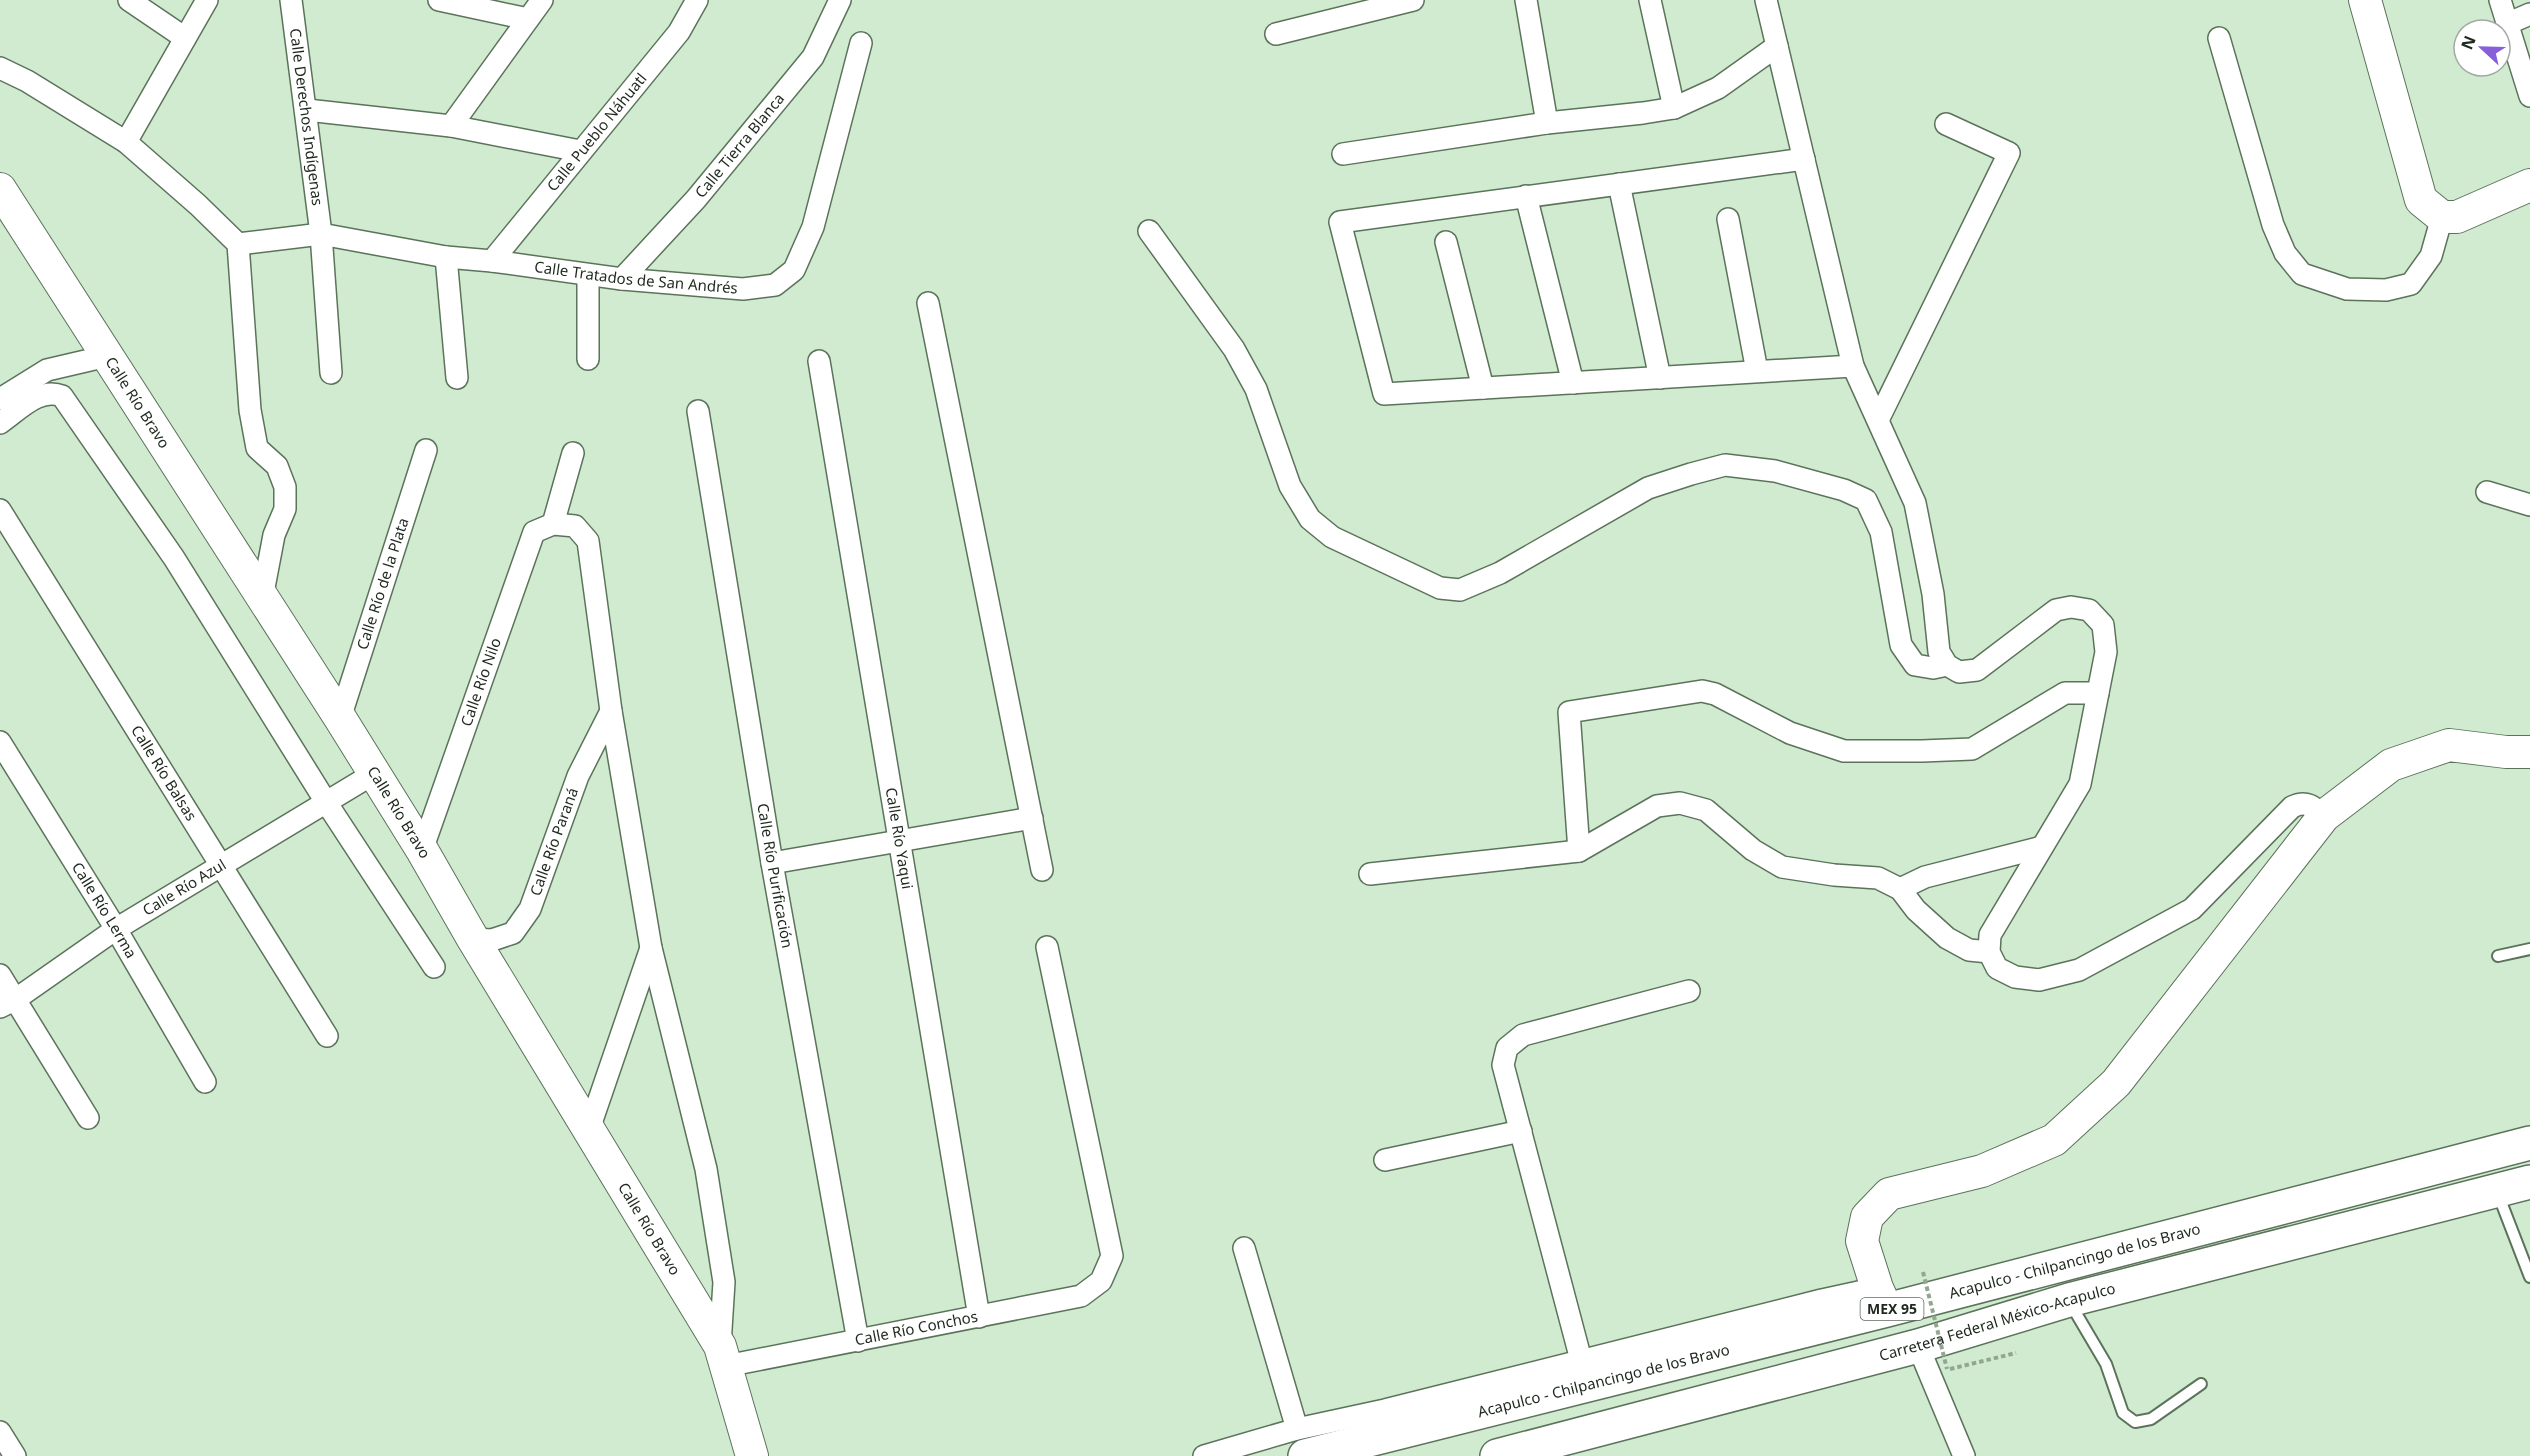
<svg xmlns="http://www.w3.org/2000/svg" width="2530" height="1456" font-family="'Noto Sans',sans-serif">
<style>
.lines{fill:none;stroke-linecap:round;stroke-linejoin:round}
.lane-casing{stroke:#5b735a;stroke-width:14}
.street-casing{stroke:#5b735a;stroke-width:24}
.secondary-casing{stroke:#5b735a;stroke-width:34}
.primary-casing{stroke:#5b735a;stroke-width:36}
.path{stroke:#92a792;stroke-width:4;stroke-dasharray:4.5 3;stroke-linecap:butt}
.lane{stroke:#fff;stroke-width:10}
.street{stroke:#fff;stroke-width:21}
.secondary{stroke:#fff;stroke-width:32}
.primary{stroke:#fff;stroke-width:33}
.path-bridge{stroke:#92a792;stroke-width:4;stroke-dasharray:4.5 3;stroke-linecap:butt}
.labels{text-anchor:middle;stroke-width:6;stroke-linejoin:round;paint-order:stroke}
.shield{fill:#fff;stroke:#626862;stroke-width:1.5}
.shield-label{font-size:14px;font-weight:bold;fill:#1e281e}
.street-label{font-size:15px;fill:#1e281e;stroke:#fff}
</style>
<rect width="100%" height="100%" fill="#d0ebcf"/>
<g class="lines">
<g class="lane-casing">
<g id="lane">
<polyline points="2498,956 2530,949"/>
<polyline points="2498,1194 2530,1277"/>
<polyline points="2070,1303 2106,1364 2123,1413 2135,1422 2151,1419 2201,1384"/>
</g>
</g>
<g class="street-casing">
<g id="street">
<polyline points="129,0 185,38"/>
<path id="s1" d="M291 0 321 234 331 373"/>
<polyline points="439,0 528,19"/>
<polyline points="1526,0 1547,123"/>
<polyline points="1650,0 1674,108"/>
<path d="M1766 0 1853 366 1915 503 1933 594 1939 652 1947 665 1959 672 1977 670 2056 610 2071 607 2089 610 2103 625 2106 652 2080 784 1990 935 1989 952 1997 968 2015 977 2039 980 2079 970 2192 909 2292 807C2306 800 2313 806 2324 816"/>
<polyline points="2500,0 2530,96"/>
<polyline points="2507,24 2530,14"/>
<polyline points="1276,34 1413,0"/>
<polyline points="2219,38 2273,225 2285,253 2302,274 2347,289 2386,290 2411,284 2431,256 2442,217"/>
<polyline points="0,68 27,81 126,142 198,205 238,244 250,410 257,448 277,466 285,487 285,509 274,535 262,598"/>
<polyline points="307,110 451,126 580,151"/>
<polyline points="451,126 542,0"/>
<polyline points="126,142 207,0"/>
<polyline points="1343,154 1547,123 1643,113 1674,108 1718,88 1777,46"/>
<polyline points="1804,159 1340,222 1384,394 1853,366"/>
<polyline points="1619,184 1660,378"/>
<polyline points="1526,196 1573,383"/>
<polyline points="1728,219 1757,371"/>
<polyline points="1149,231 1234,349 1256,389 1290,486 1310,519 1332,537 1440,588 1460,590 1500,573 1648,488 1691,474 1725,465 1775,471 1844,490 1866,500 1881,532 1901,645 1915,665 1933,668 1947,665"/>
<polyline points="1446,242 1483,388"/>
<path id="s2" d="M238 244 321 234 446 257 492 261 622 279 743 289 775 285 794 270 813 227 861 43"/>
<polyline points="446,257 457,378"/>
<path id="s3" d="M492 261 679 32 697 0"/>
<path id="s4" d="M622 279 696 199 813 57 840 0"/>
<polyline points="928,303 1042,870"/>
<polyline points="588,359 588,275"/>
<path id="s5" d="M819 361 979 1317"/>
<polyline points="0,399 47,370 107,356"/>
<path id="s6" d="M698 411 772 863 858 1341"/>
<polyline points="1878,420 2009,153 1946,124"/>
<path d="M0 423C19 410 39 387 62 396L174 558 326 802 434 967"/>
<polyline points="2487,492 2530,505"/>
<path id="s7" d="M0 510 327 1036"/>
<polyline points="553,524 573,453"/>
<path id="s8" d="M340 718 426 450"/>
<path id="s9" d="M0 742 116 929 205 1082"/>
<path id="s10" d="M422 850 534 532 553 524 575 526 588 541 611 711 651 948 706 1169 724 1282 720 1345"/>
<polyline points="1579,851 1569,712 1702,691 1715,694 1790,733 1844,751 1922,751 1972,749 2065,693 2098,693"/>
<polyline points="772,863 1032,818"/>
<polyline points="1370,874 1579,851 1657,806 1680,803 1706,810 1753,850 1782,867 1834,875 1878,878 1900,889 1916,910 1947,938 1969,950 1989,952"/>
<polyline points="1900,889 1925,877 2042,847"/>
<path id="s11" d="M473 939 492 940 513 933 530 909 578 776 611 711"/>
<polyline points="0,975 88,1118"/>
<path id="s12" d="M0 1007 16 999 116 929 373 774"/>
<polyline points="589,1129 651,948"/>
<polyline points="1385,1160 1521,1131"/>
<polyline points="1244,1248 1297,1429"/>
<polyline points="1918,1346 1964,1456"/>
<polyline points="1581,1360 1503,1065 1507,1048 1523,1035 1689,991"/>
<path id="s13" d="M726 1366 1081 1296 1101 1281 1112 1256 1047 947"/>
<polyline points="0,1432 15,1456"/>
<polyline points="1204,1456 1297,1429 1385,1410 1822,1300 1877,1288"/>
</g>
</g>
<g class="secondary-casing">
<g id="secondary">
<polyline points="2365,0 2421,200 2442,217 2457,217 2530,185"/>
<path id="s14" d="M0 189 340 718 422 850 473 939 720 1346 752 1456"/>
<polyline points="1887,1310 1877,1288 1862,1241 1867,1217 1889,1194 1982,1171 2054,1140 2116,1083 2324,816 2391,765 2449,745 2506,752 2530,752"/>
</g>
</g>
<g class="primary-casing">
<g id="primary">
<path id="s15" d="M1305 1456 1887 1310 2530 1143"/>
<path id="s16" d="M1497 1456 1918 1346 2069 1300 2530 1182"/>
</g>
</g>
<polyline class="path" points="1950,1369 2016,1353"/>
<use href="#lane" class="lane"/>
<use href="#street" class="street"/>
<use href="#secondary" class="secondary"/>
<use href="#primary" class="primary"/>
<polyline class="path-bridge" points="1923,1272 1947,1369"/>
</g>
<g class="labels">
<rect class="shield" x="1860.5" y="1298" width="63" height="22" rx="4.5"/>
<g class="shield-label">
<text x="1892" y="1314">MEX 95</text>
</g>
<g class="street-label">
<text dy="5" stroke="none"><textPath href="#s1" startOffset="118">Calle Derechos Indígenas</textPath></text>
<text dy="5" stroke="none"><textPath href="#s3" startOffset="166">Calle Pueblo Náhuatl</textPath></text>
<text dy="5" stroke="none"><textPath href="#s4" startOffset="178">Calle Tierra Blanca</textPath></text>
<text dy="5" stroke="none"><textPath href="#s2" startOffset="402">Calle Tratados de San Andrés</textPath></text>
<text dy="5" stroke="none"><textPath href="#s14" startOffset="254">Calle Río Bravo</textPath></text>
<text dy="5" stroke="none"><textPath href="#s8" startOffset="141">Calle Río de la Plata</textPath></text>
<text dy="5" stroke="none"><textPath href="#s10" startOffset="178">Calle Río Nilo</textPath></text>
<text dy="5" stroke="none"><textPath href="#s7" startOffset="310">Calle Río Balsas</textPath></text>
<text dy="5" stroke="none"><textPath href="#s14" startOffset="740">Calle Río Bravo</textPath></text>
<text dy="5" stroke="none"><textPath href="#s5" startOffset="484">Calle Río Yaqui</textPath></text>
<text dy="5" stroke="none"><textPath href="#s11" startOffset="142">Calle Río Paraná</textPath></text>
<text dy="5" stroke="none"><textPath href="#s6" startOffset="471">Calle Río Purificación</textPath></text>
<text dy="5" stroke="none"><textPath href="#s12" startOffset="220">Calle Río Azul</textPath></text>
<text dy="5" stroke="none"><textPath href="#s9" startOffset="198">Calle Río Lerma</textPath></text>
<text dy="5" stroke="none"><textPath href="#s14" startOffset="1226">Calle Río Bravo</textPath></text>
<text dy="5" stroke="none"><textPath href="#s15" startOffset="794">Acapulco - Chilpancingo de los Bravo</textPath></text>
<text dy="5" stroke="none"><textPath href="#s16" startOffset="518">Carretera Federal México-Acapulco</textPath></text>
<text dy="5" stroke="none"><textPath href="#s13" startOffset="194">Calle Río Conchos</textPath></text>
<text dy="5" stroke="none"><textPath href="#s15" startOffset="308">Acapulco - Chilpancingo de los Bravo</textPath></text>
</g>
</g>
<g transform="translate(2482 48) rotate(292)"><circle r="28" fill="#ffffff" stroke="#a5a9a5" stroke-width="1.5"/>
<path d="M0-4.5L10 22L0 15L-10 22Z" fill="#865fd9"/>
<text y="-9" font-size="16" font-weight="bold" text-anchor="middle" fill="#1e281e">N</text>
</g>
</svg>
